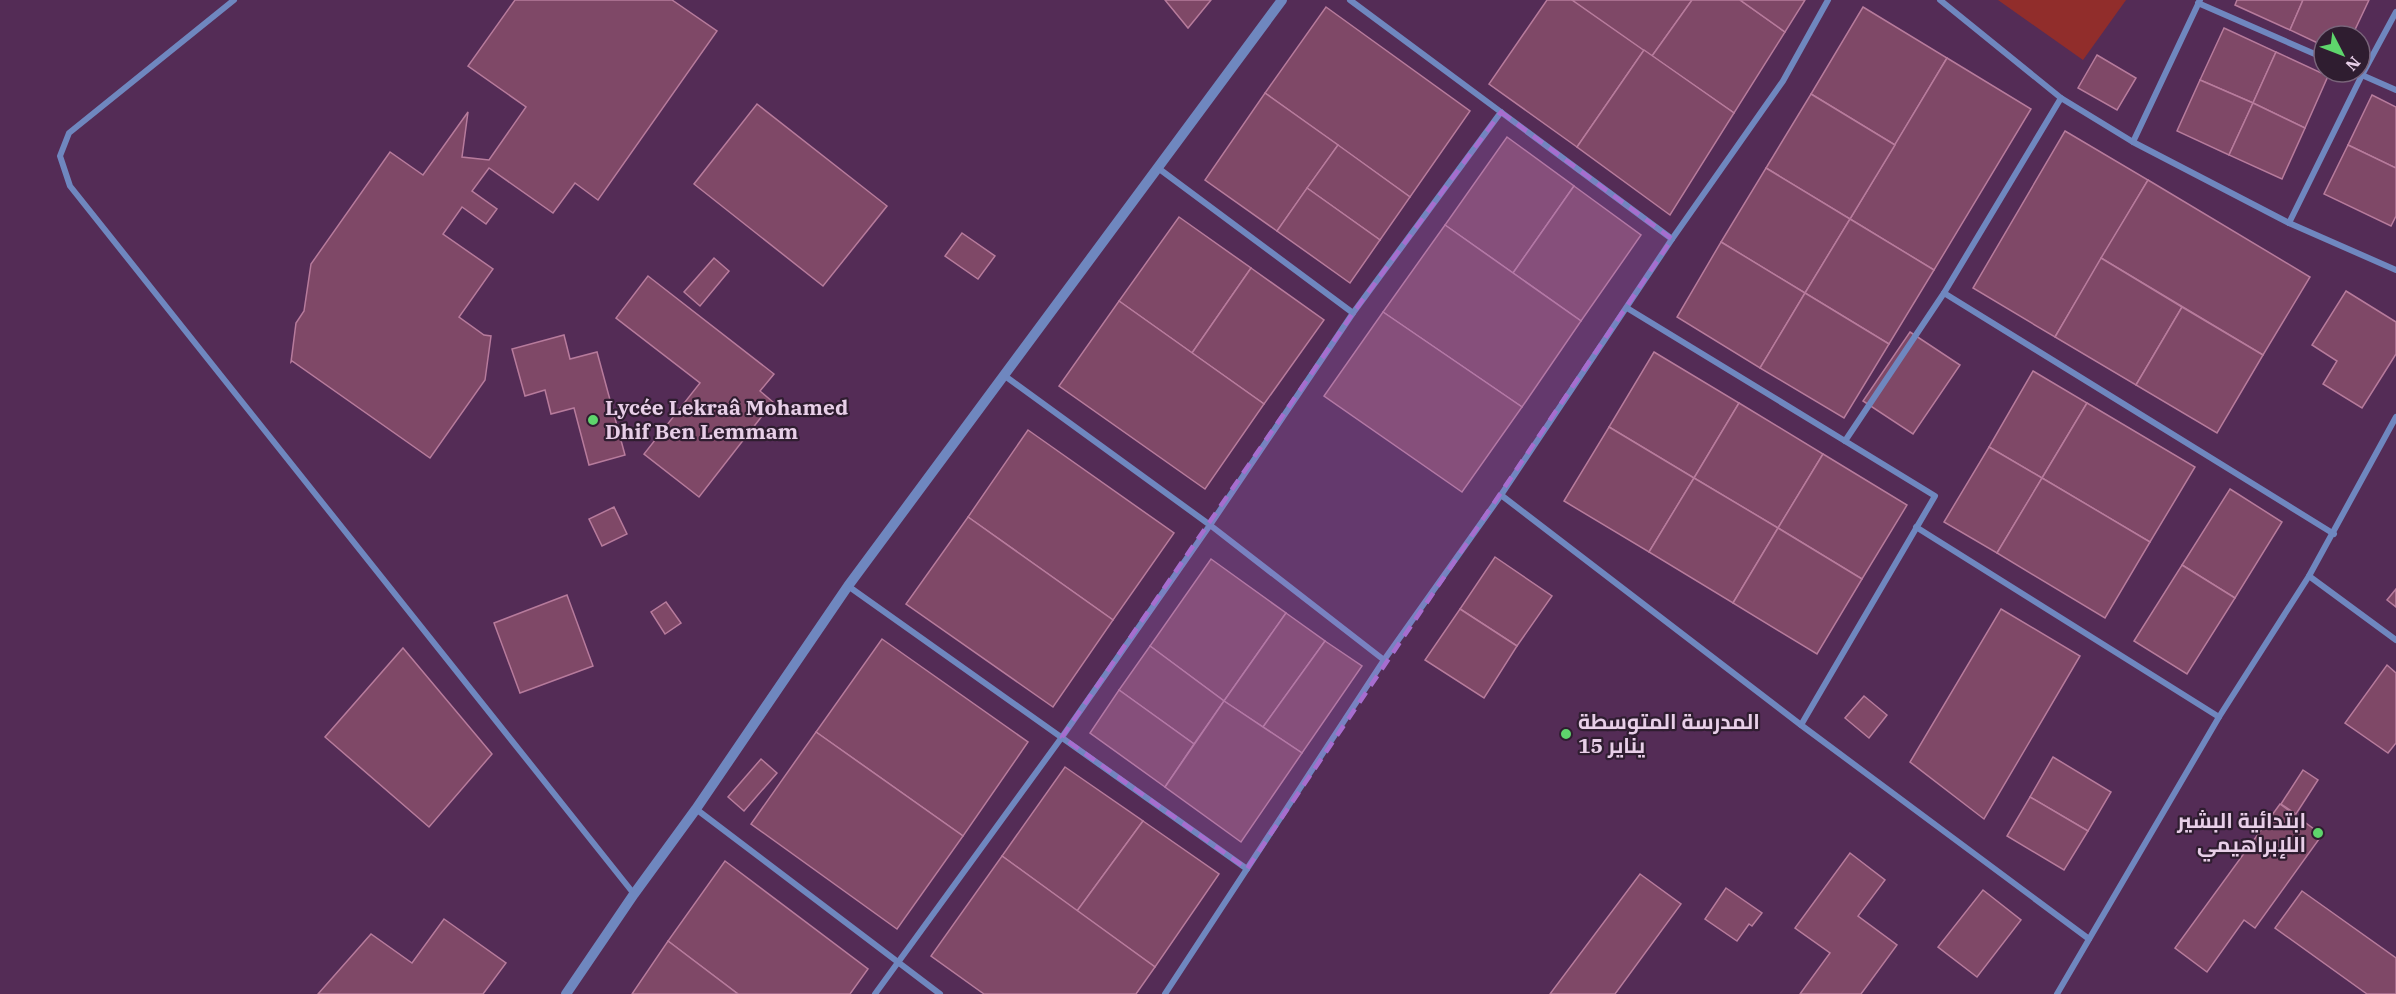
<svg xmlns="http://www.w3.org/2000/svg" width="2396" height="994" font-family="'IBM Plex Serif',Cairo,serif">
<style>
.grass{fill:#912d2b}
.building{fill:#7f4867;stroke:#b77b9c;stroke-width:1.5}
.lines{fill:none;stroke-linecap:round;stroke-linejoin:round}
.minor{stroke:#6f87bf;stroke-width:6}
.tertiary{stroke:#6f87bf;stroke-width:10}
.marked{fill:#a76dcf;fill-opacity:0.2;stroke:#a76dcf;stroke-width:4.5;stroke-dasharray:12 8;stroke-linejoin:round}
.poi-dot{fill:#5ed56c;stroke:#2f1d30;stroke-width:2}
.labels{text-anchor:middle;stroke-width:4.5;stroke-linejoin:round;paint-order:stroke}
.poi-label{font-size:21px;font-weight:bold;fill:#e8cfe8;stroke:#2f1d30;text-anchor:start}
</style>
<rect width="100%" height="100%" fill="#542c56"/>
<polygon class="grass" points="1998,0 2126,0 2083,60"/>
<g class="building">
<polygon points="515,0 672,0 717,31 598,200 575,183 553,213 489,168 472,191 497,209 486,224 462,207 443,234 493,269 459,317 484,335 491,336 485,380 430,458 292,361 291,362 296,323 304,311 311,264 390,152 423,175 468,112 462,157 489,160 526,107 468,66"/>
<polygon points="1165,0 1211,0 1188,28"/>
<polygon points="1547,0 1573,0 1644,50 1577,147 1489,84"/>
<polygon points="1572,0 1692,0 1652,56"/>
<polygon points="1692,0 1740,0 1785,32 1734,113 1652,56"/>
<polygon points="1740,0 1805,0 1785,32"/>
<polygon points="2237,0 2303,0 2290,30 2235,5"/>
<polygon points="2303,0 2369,0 2352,36 2324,36 2324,46 2290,30"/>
<polygon points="1326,7 1470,111 1410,197 1265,93"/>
<polygon points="1863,7 1947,58 1895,145 1811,94"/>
<polygon points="2224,28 2276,52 2253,103 2200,80"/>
<polygon points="1644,50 1734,113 1670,215 1577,147"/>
<polygon points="2276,52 2328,76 2305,128 2253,103"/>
<polygon points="2097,55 2136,78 2117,110 2078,88"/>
<polygon points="1947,58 2031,109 1934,270 1850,219"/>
<polygon points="2200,80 2253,103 2229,155 2177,131"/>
<polygon points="1265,93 1338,145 1277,231 1205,180"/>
<polygon points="1811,94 1895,145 1850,219 1766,168"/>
<polygon points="2372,95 2396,107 2396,168 2348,145"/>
<polygon points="2253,103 2305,128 2282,179 2229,155"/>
<polygon points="757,104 887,206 823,286 694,184"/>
<polygon points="2065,131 2148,180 2055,337 1973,288"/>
<polygon points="1507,137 1574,186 1513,273 1445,225"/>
<polygon points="1338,145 1410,197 1380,240 1307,188"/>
<polygon points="2348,145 2396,168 2396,216 2391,226 2324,194"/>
<polygon points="1766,168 1850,219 1805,293 1721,242"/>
<polygon points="2148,180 2310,277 2263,355 2101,258"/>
<polygon points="1574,186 1641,235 1581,321 1513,273"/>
<polygon points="1307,188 1380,240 1350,283 1277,231"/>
<polygon points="1179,217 1251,268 1192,353 1119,301"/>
<polygon points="1850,219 1934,270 1889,344 1805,293"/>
<polygon points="1445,225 1581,321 1522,407 1383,312"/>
<polygon points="962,233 995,256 978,279 945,256"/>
<polygon points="1721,242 1805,293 1760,368 1677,317"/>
<polygon points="714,258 729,271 700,306 684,292"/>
<polygon points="2101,258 2182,307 2136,385 2055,337"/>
<polygon points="1251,268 1324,320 1264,404 1192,353"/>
<polygon points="648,276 774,374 760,391 773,402 699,497 644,454 700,383 616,318"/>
<polygon points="2346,291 2396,322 2396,354 2362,408 2323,384 2337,361 2312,345"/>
<polygon points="1805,293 1889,344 1844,418 1760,368"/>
<polygon points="1119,301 1264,404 1205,489 1059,386"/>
<polygon points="2182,307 2263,355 2217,433 2136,385"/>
<polygon points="1383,312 1522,407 1462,492 1324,396"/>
<polygon points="1910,332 1960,365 1913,434 1863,401"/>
<polygon points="564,335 570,359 597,352 625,455 589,465 574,408 551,414 545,390 525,396 512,349"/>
<polygon points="1654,352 1739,403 1694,478 1609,427"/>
<polygon points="2033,371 2087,403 2042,478 1989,447"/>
<polygon points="1739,403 1823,454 1778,528 1694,478"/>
<polygon points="2087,403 2195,467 2150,542 2042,478"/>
<polygon points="1609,427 1694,478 1649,552 1564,501"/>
<polygon points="1028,430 1174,533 1113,620 968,517"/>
<polygon points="1989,447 2042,478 1997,553 1944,522"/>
<polygon points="1823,454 1907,505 1862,579 1778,528"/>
<polygon points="1694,478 1778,528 1733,603 1649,552"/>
<polygon points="2042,478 2150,542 2105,618 1997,553"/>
<polygon points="2230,489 2282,522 2235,598 2182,565"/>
<polygon points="614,507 627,534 602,546 589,519"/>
<polygon points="968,517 1113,620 1053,707 906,604"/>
<polygon points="1778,528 1862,579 1817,654 1733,603"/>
<polygon points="1495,557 1552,596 1517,646 1460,609"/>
<polygon points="1211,559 1286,613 1224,701 1150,646"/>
<polygon points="2182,565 2235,598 2187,674 2134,641"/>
<polygon points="2396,589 2396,607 2387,600"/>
<polygon points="567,595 593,666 520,693 494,623"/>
<polygon points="666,602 681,623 665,634 651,612"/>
<polygon points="1460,609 1517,646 1484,698 1425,660"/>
<polygon points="2001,609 2080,656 1984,819 1910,762"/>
<polygon points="1286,613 1325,641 1263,727 1224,701"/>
<polygon points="882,639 1028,742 963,836 816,732"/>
<polygon points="1325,641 1362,666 1302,753 1263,727"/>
<polygon points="1150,646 1224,701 1194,744 1119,690"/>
<polygon points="403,648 492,754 429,827 325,737"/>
<polygon points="2387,665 2396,673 2396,743 2388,753 2345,723"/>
<polygon points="1119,690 1194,744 1165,787 1090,733"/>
<polygon points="1864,696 1887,715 1869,738 1845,718"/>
<polygon points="1224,701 1302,753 1241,842 1165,787"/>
<polygon points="816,732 963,836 897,929 751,824"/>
<polygon points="2053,757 2111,792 2088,831 2030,797"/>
<polygon points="761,759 777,773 744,811 728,797"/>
<polygon points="1065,767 1143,821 1077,911 1002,856"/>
<polygon points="2303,770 2318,780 2296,814 2281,804"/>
<polygon points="2030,797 2088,831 2064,870 2007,836"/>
<polygon points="2280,804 2322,835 2255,928 2244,920 2207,972 2175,948"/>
<polygon points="1143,821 1219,874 1155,967 1077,911"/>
<polygon points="1850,853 1885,880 1858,916 1897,945 1861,994 1800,994 1830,953 1795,928"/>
<polygon points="1002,856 1155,967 1136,994 984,994 931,956"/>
<polygon points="725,861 868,969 850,994 738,994 668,941"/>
<polygon points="1640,874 1681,904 1615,994 1550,994"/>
<polygon points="1726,888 1762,913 1752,926 1749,924 1737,941 1705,919"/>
<polygon points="1983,890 2021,920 1977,977 1938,947"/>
<polygon points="2302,891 2396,958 2396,994 2367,994 2275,928"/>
<polygon points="444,919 506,963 483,994 318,994 371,934 412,963"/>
<polygon points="668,941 738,994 632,994"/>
</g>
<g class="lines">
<g class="minor">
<polyline points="234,0 69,133 60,156 70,186 634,894"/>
<polyline points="1350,0 1672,239"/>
<polyline points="1940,0 2061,98 2133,142 2289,223 2396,270"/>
<polyline points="2198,3 2324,58"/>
<polyline points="2355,72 2396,90"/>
<polyline points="2133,142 2200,0"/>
<polyline points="1158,168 1353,313"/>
<polyline points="2289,223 2362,75 2396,12"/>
<polyline points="1944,293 2334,534"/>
<polyline points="1627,308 1845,441"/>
<polyline points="1005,376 1210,525 1384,660"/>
<polyline points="1501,495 1801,725 2089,939"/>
<polyline points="1916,527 2219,717"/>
<polyline points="2309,576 2396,640"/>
<polyline points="848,586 1247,869"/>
<polyline points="1801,725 1935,496 1845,441 1944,293 2061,98"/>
<polyline points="696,809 940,994"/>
<polyline points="875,994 1062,737 1210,525 1353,313 1501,112"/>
<polyline points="1165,994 1384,660 1501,495 1672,239 1783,81 1828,0"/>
<polyline points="2057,994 2219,717 2309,576 2396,417"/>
</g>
<polyline class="tertiary" points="566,994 634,894 696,809 848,586 1282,0"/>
</g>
<path class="marked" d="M1501 112 1672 239 1247 869 1062 737 1353 313Z"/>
<g class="poi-dot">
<circle cx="593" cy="420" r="6"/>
<circle cx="1566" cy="734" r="6"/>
<circle cx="2318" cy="833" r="6"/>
</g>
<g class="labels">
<g class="poi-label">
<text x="605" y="415">Lycée Lekraâ Mohamed<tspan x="605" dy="24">Dhif Ben Lemmam</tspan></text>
<text x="1578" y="729">المدرسة المتوسطة<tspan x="1578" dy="24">15 يناير</tspan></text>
<text x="2306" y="828" text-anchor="end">ابتدائية البشير<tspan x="2306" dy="24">اللإبراهيمي</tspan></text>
</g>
</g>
<g transform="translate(2342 54) rotate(132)"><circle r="28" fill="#2f1d30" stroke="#79647a" stroke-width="1.5"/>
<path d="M0-4.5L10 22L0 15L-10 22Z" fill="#5ed56c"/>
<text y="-9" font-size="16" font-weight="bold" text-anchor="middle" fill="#e8cfe8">N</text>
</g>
</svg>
